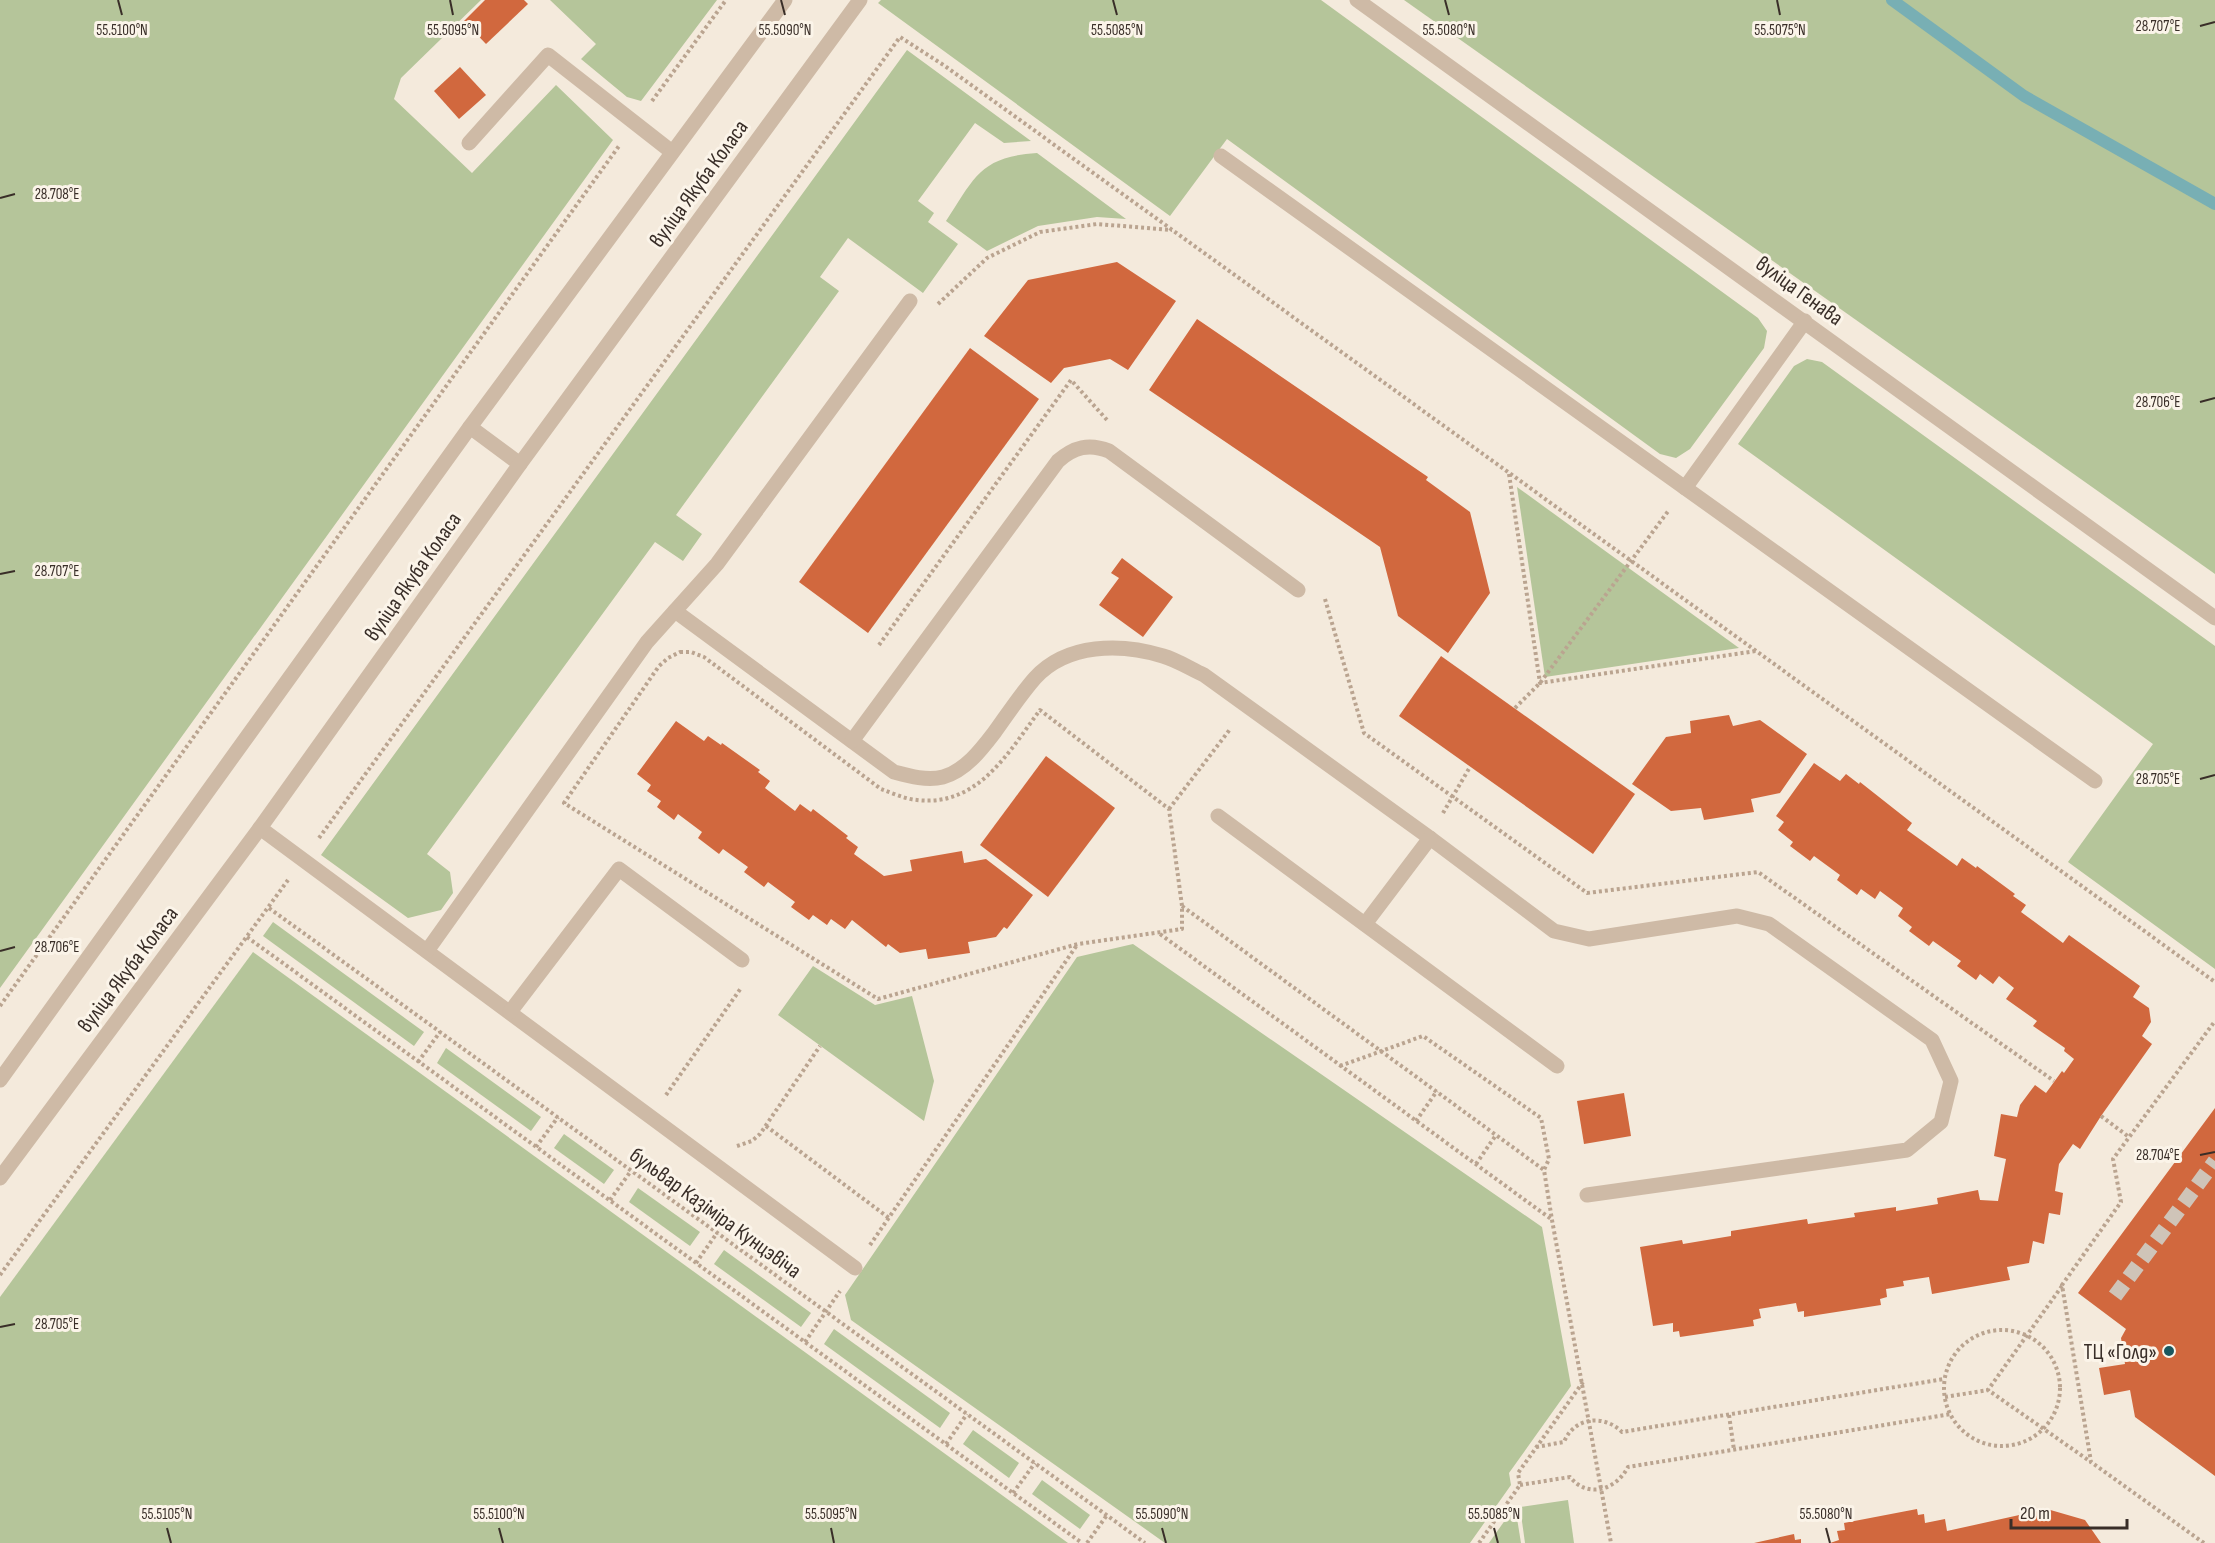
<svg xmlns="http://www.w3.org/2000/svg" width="2215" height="1543" font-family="'Sofia Sans Condensed',sans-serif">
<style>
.green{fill:#b5c59a}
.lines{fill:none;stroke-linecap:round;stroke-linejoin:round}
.stream{stroke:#78afb4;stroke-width:12}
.building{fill:#d1683e}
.minor-tunnel{stroke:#cfc4b8;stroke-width:15;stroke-dasharray:15 8;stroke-linecap:butt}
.path{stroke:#baa490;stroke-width:4;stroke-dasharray:3 3;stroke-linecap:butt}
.minor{stroke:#cebaa6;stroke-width:15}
.ticks{fill:none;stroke:#392e28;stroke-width:2}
.poi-dot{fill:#19575f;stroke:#fbf4e9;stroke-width:2}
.labels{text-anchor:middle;stroke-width:6;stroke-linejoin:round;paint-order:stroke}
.street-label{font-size:22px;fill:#392e28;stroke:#fbf4e9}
.poi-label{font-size:22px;fill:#392e28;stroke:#fbf4e9;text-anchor:end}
.ticks-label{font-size:15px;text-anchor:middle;fill:#392e28;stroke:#fbf4e9;stroke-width:6;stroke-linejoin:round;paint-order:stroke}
</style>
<rect width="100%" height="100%" fill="#f4eadc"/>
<g class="green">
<polygon points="0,0 481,0 401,78 394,99 472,173 556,85 613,140 0,988"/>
<polygon points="550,0 717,0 641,101 627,97 581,59 596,44"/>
<polygon points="881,0 1321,0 1758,318 1767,331 1764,348 1690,449 1676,458 1660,454 1227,139 1170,216 878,3"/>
<polygon points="1404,0 2215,0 2215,574"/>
<polygon points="907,50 1031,141 1004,143 975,123 918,201 934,213 928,222 958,244 923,293 848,238 820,277 839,291 676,515 702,534 683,561 655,542 427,854 450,872 453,893 441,910 408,918 321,855"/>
<path d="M1037 153 1126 219 1097 217 1038 226 987 251 946 221C975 177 980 157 1037 153Z"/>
<polygon points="1807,359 1822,362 2215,646 2215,969 2068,862 2153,744 1738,444 1794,366"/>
<polygon points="1517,487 1739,648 1545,677"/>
<polygon points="273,922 424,1032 414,1046 263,936"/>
<polygon points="1133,944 1542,1227 1571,1386 1509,1473 1511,1485 1470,1543 1165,1543 851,1320 845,1295 1077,957"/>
<polygon points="253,952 1068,1543 0,1543 0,1297"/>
<polygon points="813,966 875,1005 912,996 934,1081 924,1121 778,1015"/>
<polygon points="446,1048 541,1117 531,1131 437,1063"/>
<polygon points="564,1134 614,1170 604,1184 554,1148"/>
<polygon points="638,1188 700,1232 690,1246 629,1202"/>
<polygon points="724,1250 811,1313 801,1327 714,1264"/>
<polygon points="834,1329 950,1413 940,1428 824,1344"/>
<polygon points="973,1430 1019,1463 1009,1478 963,1444"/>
<polygon points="1042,1480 1090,1515 1080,1529 1032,1494"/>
<polygon points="1568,1500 1574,1543 1525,1543 1520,1507"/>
<polygon points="1515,1506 1521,1543 1489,1543"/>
</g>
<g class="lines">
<polyline class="stream" points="1892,0 2024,96 2215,204"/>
</g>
<g class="building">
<polygon points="485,0 524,0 528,4 486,44 464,21"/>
<polygon points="460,67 486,95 459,119 434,91"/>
<polygon points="1117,262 1176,301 1128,370 1110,359 1064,368 1051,383 984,336 1028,280"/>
<polygon points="1197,319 1428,477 1426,480 1470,512 1490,593 1448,653 1398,616 1380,547 1149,390"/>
<polygon points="970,348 1039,399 868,633 799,582"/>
<polygon points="1122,558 1173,597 1143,637 1099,605 1119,578 1111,573"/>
<polygon points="1441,656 1635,794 1593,854 1399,716"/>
<polygon points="1729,715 1733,726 1760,720 1807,754 1780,793 1751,799 1754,812 1704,820 1701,808 1671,811 1632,784 1666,737 1691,733 1690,721"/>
<polygon points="676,721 704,741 708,736 721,745 722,743 760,770 758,772 770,781 765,788 795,811 800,804 811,812 813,809 848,836 846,838 858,847 854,854 884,876 912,871 910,860 962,851 964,863 986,859 1033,895 1007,929 1004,927 996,937 968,942 970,953 928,959 926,949 900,953 888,944 886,947 852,920 845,929 831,919 827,925 813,915 809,920 791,907 795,902 768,882 764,887 744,872 748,867 723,849 719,854 698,838 702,832 678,814 674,820 657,807 661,801 647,791 651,785 637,774"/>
<polygon points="1046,756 1115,808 1048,897 980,845"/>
<polygon points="1814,763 1840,781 1846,774 1859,784 1860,782 1912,823 1907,830 1957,866 1962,858 1976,868 1977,866 2015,894 2013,896 2026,905 2021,912 2063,943 2069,935 2140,986 2133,997 2149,1008 2151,1022 2142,1036 2152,1044 2101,1116 2080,1149 2073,1144 2059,1164 2055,1191 2063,1193 2060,1215 2049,1213 2044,1244 2033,1241 2029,1263 2007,1267 2010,1280 1932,1294 1929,1277 1903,1281 1904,1286 1886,1289 1887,1297 1880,1299 1881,1305 1804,1317 1804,1311 1798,1312 1796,1303 1759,1309 1761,1318 1753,1320 1754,1326 1680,1337 1679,1331 1673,1332 1673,1323 1653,1326 1640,1247 1682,1240 1683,1244 1731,1236 1731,1231 1807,1219 1808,1224 1855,1217 1854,1213 1896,1207 1896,1211 1938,1204 1937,1198 1978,1190 1980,1200 1998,1201 2006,1159 1994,1156 2001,1114 2017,1117 2020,1105 2035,1085 2046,1093 2062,1071 2064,1073 2074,1059 2064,1051 2065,1048 2033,1026 2037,1021 2006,999 2014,988 1999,976 1993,984 1980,974 1976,980 1957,966 1961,961 1933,941 1929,946 1909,931 1912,927 1898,916 1903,908 1880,891 1875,899 1861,889 1857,895 1837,880 1840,875 1814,856 1810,861 1790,846 1793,842 1778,830 1784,822 1776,816"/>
<polygon points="1624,1093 1631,1136 1584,1144 1577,1101"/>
<polygon points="2215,1108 2215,1476 2135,1417 2130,1390 2104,1395 2099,1368 2125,1364 2121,1338 2126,1329 2078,1293"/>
<polygon points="1917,1509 1918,1515 1924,1514 1925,1523 1945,1519 1947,1531 2047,1509 2085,1520 2101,1543 1830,1543 1839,1540 1837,1531 1845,1530 1844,1523"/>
<polygon points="1794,1534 1795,1540 1801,1539 1801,1543 1754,1543"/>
</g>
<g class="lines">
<polyline class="minor-tunnel" points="2115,1296 2215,1161"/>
<g class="path">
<polyline points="652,101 726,0"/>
<polyline points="938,304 987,258 1040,232 1097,224 1172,230"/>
<polyline points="1509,474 1540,683 1756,651"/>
<polyline points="1325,599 1364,733 1587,893 1758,872 2054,1081"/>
<polyline points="879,645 1071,380 1107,420"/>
<path d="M680 652H691L704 657 881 789C892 793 905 799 917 800 978 807 1008 753 1040 710L1169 809 1182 906V929L1078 944 878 999 564 803 659 666 668 658Z"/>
<polyline points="1515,708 1540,683 1669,510"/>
<polyline points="1169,809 1231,728"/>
<polyline points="1443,813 1470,767"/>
<polyline points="319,838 900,37 945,66 2215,982"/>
<polyline points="1182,906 1544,1170"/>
<polyline points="269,908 1145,1543"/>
<polyline points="1160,934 1551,1219"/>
<polyline points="247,937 1082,1543"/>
<polyline points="0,1006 619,146"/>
<polyline points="418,1062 440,1032"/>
<polyline points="1340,1066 1423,1036 1541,1118 1549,1159 1544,1170 1552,1220 1611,1543"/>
<polyline points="666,1095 741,988"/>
<polyline points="2101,1116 2129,1137"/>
<polyline points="1416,1121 1437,1091"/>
<polyline points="766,1126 889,1218"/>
<polyline points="737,1146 752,1141 760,1134 820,1046"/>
<polyline points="536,1147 558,1117"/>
<polyline points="1476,1164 1496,1135"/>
<polyline points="610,1200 631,1171"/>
<polyline points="870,1245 1077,945"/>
<polyline points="696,1263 717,1233"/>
<polyline points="0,1275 288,880"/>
<polyline points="2062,1286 1988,1390 2091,1462"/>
<circle cx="2002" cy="1388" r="58"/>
<polyline points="805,1342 840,1291"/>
<polyline points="1945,1397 1988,1390"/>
<polyline points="1729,1415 1734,1450"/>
<polyline points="946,1444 967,1414"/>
<path d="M1536 1447 1564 1442C1574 1417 1604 1414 1622 1432L1944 1379"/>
<path d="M1520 1485 1570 1477C1588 1499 1616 1490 1628 1467L1951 1414"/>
<polyline points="1013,1493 1035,1463"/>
<polyline points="1087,1543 1107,1515"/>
<polyline points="1479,1543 1520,1485 1518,1473 1583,1382"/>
<polyline points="2204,1543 2091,1462 2062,1285 2121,1202 2113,1159 2215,1021"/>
</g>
<g class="minor">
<polyline points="1357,0 2215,618"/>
<polyline points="469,143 548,55 672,152"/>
<polyline points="1221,156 2095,781"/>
<polyline points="470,427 520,464"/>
<polyline points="1685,488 1805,321"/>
<path d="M675 611 894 772C909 776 927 781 943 777 965 771 981 750 994 733 1007 715 1020 695 1035 678 1067 643 1121 643 1163 656 1177 660 1191 669 1204 675L1430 838 1554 931 1589 939 1737 916 1769 924 1932 1040 1951 1081 1941 1122 1907 1150 1587 1195"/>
<path d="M852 741 1058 461C1074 447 1089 443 1109 451L1298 590"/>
<polyline points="1218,816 1557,1066"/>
<polyline points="260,828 855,1268"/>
<polyline points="1365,924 1430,838"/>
<polyline points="427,951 647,642 717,564 910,301"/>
<polyline points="510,1012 619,869 742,960"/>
<polyline points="0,1080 470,427 785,0"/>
<polyline points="0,1178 260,828 520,464 860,0"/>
</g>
</g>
<path class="ticks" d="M118 0 122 15M450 0 453 15M781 0 785 15M1113 0 1117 15M1445 0 1449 15M1777 0 1780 15M2200 26 2215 22M0 198 15 194M2200 402 2215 398M0 574 15 571M2200 779 2215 775M0 951 15 947M2200 1155 2215 1152M0 1327 15 1324M167 1528 171 1543M499 1528 503 1543M831 1528 834 1543M1162 1528 1166 1543M1494 1528 1498 1543M1826 1528 1830 1543"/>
<circle class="poi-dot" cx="2169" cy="1351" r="6"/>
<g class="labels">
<g class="street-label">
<text transform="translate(698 183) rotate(-54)" y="8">вуліца Якуба Коласа</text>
<text transform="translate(1800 290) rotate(36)" y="8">вуліца Генава</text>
<text transform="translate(412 576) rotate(-55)" y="8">вуліца Якуба Коласа</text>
<text transform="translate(127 969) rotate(-53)" y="8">вуліца Якуба Коласа</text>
<text transform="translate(716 1212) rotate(36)" y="8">бульвар Казіміра Кунцэвіча</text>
</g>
<g class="poi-label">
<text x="2157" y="1359">ТЦ «Голд»</text>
</g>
</g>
<g class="ticks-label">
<text x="2158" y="31">28.707°E</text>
<text x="122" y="35">55.5100°N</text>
<text x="453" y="35">55.5095°N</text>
<text x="785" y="35">55.5090°N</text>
<text x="1117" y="35">55.5085°N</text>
<text x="1449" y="35">55.5080°N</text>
<text x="1780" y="35">55.5075°N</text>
<text x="57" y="199">28.708°E</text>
<text x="2158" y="407">28.706°E</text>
<text x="57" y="576">28.707°E</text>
<text x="2158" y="784">28.705°E</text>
<text x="57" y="952">28.706°E</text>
<text x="2158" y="1160">28.704°E</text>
<text x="57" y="1329">28.705°E</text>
<text x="167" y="1519">55.5105°N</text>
<text x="499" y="1519">55.5100°N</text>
<text x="831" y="1519">55.5095°N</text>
<text x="1162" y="1519">55.5090°N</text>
<text x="1494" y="1519">55.5085°N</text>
<text x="1826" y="1519">55.5080°N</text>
</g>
<path d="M2011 1519v9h116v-9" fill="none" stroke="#392e28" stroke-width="3"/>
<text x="2020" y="1519" font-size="18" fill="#392e28" stroke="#fbf4e9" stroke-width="4.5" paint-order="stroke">20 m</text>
</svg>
